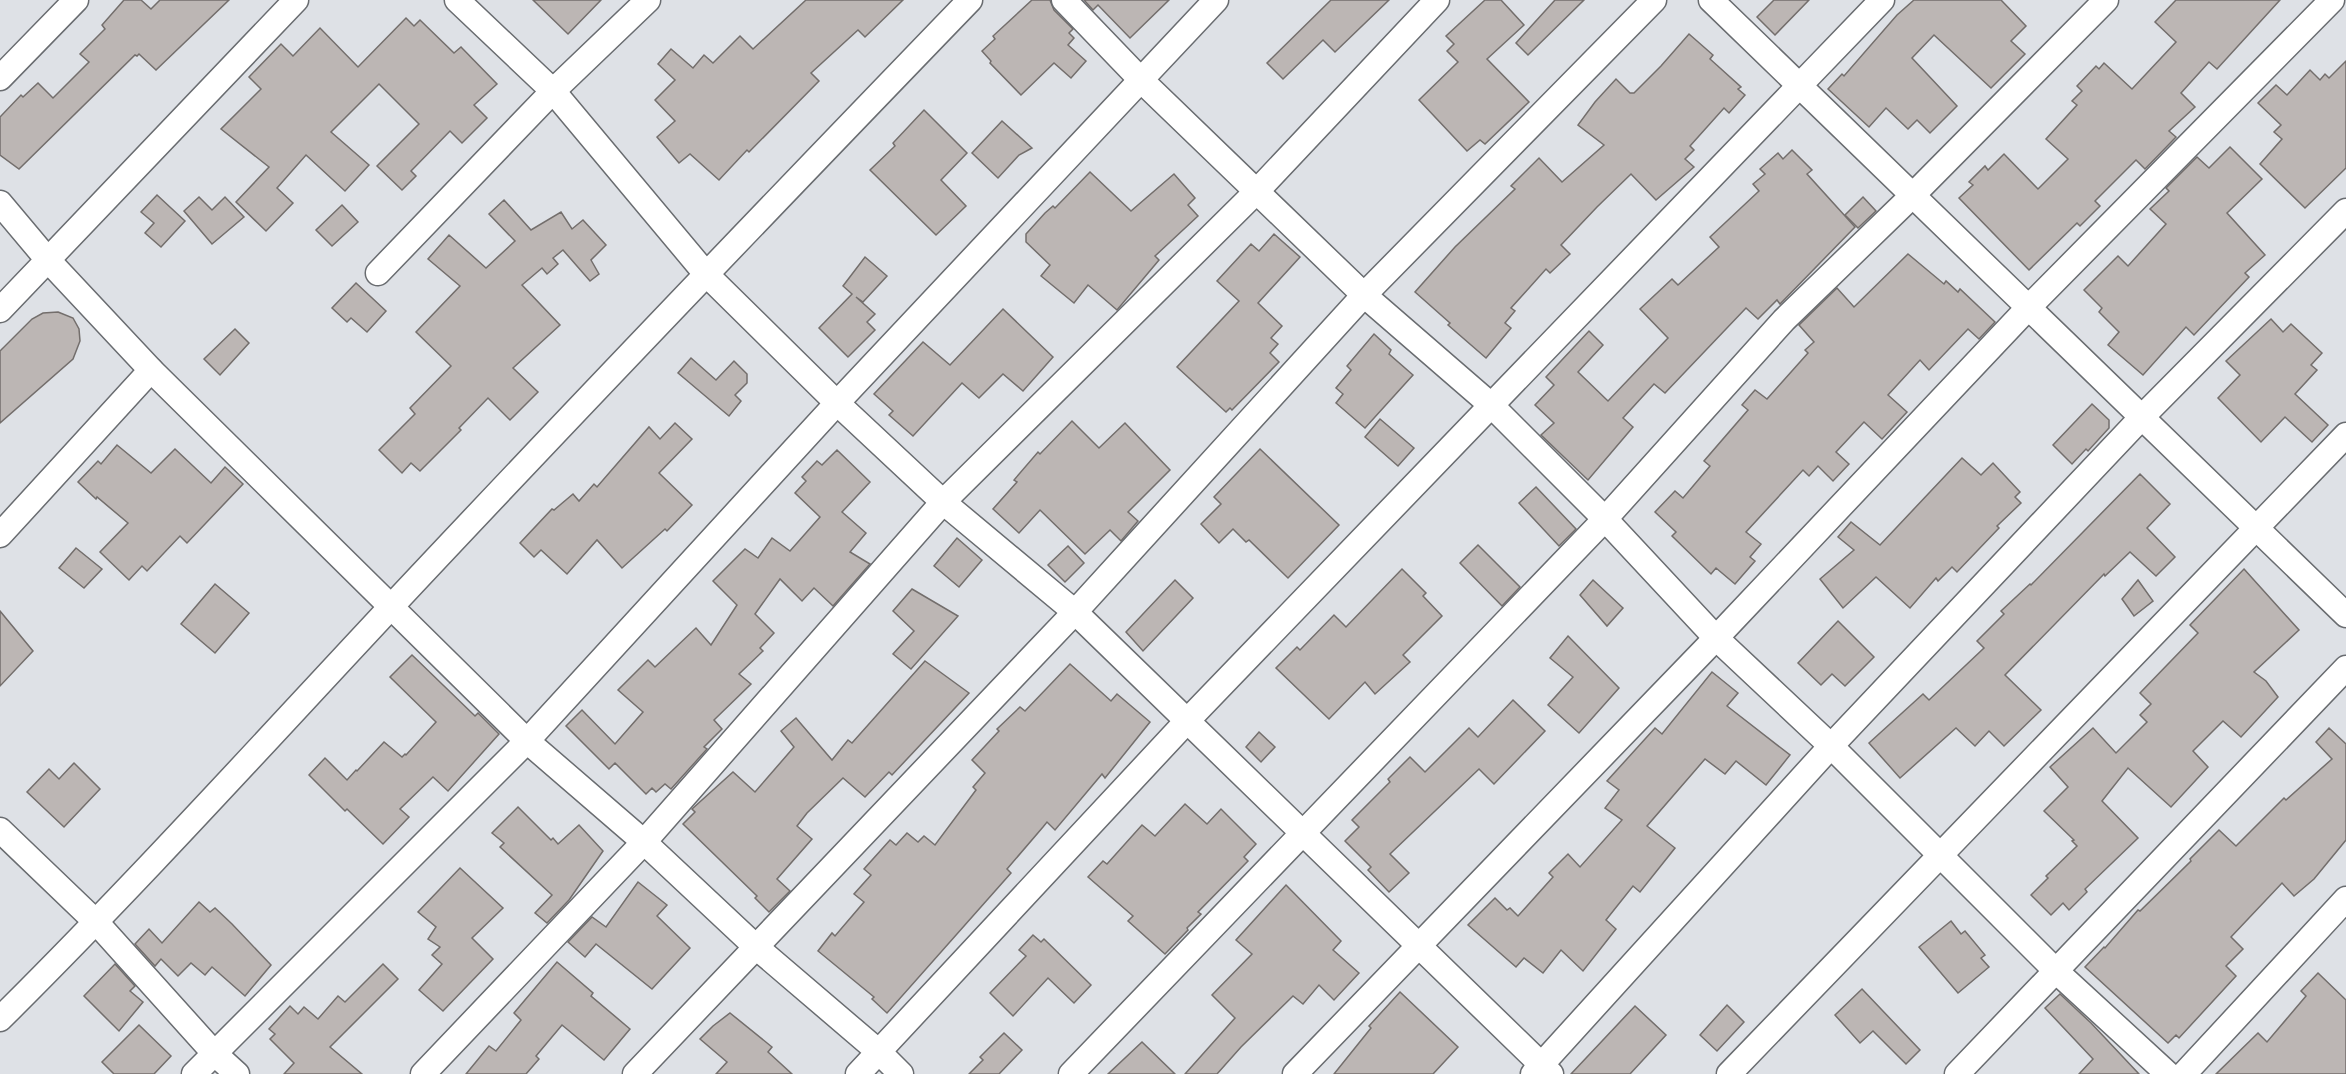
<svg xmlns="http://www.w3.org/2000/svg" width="2346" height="1074" font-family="'Playfair Display',serif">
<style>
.building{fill:#bcb6b4;stroke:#736e6c;stroke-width:1.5}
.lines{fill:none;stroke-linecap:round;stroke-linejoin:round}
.minor-casing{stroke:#696c70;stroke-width:27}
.minor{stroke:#fff;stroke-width:24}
</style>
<rect width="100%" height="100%" fill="#dee1e6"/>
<g class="building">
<polygon points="124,0 141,0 151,9 160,0 229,0 156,70 139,54 137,56 135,55 19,169 0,155 0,117 21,95 23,97 38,83 53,98 89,62 80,54 105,29 102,25"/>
<polygon points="533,0 601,0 568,34"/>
<polygon points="806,0 903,0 865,37 858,30 811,73 819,81 749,152 747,150 719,180 690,154 679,163 657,137 675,121 655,100 675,80 658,64 671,49 693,68 704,55 713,63 740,36 753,49"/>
<polygon points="1032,0 1050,0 1054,10 1073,29 1069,33 1074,38 1068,45 1086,61 1071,78 1054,63 1021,95 990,63 991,61 982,51 995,39 993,36"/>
<polygon points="1084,0 1169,0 1130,38 1098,5 1093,10"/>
<polygon points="1331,0 1389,0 1335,52 1323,40 1283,79 1267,63"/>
<polygon points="1485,0 1501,0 1524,25 1487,59 1529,102 1485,144 1480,140 1467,151 1419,100 1458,62 1447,51 1454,44 1446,36"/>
<polygon points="1555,0 1584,0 1528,55 1516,43"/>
<polygon points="1774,0 1809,0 1775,35 1757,17"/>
<polygon points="1914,0 2001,0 2026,26 2011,41 2025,54 1991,88 1934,35 1912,58 1957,106 1930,133 1917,120 1908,129 1886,108 1869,127 1828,89 1842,74 1844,76 1897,15"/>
<polygon points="2176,0 2280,0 2217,69 2209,62 2181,93 2195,107 2169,131 2176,137 2145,169 2136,160 2095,201 2100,206 2080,226 2077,223 2029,270 1959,198 1973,185 1969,182 1985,166 1988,170 2004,154 2038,189 2068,159 2046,139 2077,105 2072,101 2082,91 2077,86 2096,66 2099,69 2104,63 2132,89 2176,42 2155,22"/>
<polygon points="406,18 414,26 420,20 454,53 461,47 497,84 474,105 487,118 462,143 450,131 411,171 416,176 402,190 377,166 419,124 379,84 331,132 369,165 345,191 306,155 277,188 293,203 266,231 236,202 269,167 221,129 261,89 249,77 281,44 293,56 320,28 358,67"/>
<polygon points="1689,34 1713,55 1710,59 1741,87 1738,89 1745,95 1729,113 1724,108 1690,146 1694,150 1685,159 1694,167 1656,200 1631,174 1597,207 1561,245 1570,254 1550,273 1546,269 1511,308 1515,311 1505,323 1511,328 1486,358 1448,325 1450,323 1415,292 1455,247 1515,189 1511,186 1539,158 1562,182 1604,145 1578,125 1595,102 1616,79 1630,93 1634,93 1661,66"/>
<polygon points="2346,61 2346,168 2305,208 2260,164 2282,139 2274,132 2281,125 2258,103 2276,85 2287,95 2310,70 2320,80 2325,74 2329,78"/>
<polygon points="924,110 967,153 941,180 966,206 936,235 870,170 895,146 893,143"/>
<polygon points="1002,121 1032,148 1019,155 998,178 972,153"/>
<polygon points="2230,147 2262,179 2227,213 2265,255 2245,273 2249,277 2194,335 2186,327 2143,375 2108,345 2119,332 2099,312 2102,308 2084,290 2118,256 2128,266 2166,224 2150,209 2169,191 2166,188 2197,157 2209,168"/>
<polygon points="1792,150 1812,170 1807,174 1855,227 1780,304 1777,300 1758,319 1746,308 1665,393 1654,384 1623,418 1633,427 1588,480 1541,435 1554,423 1535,405 1554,385 1546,377 1589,331 1603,345 1578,372 1608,401 1668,338 1640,309 1672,279 1678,285 1719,247 1710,237 1759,191 1753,184 1765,174 1760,169 1778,153 1783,159"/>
<polygon points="1090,172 1131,211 1174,174 1195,198 1188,205 1198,216 1155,256 1159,260 1117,310 1088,285 1074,303 1041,276 1050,265 1026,242 1026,234 1045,213 1053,206 1055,208"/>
<polygon points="157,195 185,221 161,247 145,233 154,223 141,212"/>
<polygon points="199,197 212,210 225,197 244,217 212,244 184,211"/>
<polygon points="1863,197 1876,211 1858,228 1845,215"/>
<polygon points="504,200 531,230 561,212 572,229 583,220 606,245 591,260 599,274 590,281 563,250 553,258 558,264 547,274 542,268 522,285 560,325 513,368 538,392 510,420 488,398 459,428 461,430 420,471 411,463 402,473 379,450 415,414 410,408 451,366 416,332 460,286 428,259 449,235 486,268 515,241 489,214"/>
<polygon points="342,205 358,222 332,246 316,230"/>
<polygon points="1274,234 1300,257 1258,303 1282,326 1271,338 1278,344 1270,353 1279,362 1232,410 1230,408 1226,412 1177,367 1239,301 1217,281 1251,244 1259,251"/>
<polygon points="1908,254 1944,284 1946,281 1958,292 1960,289 1995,322 1979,339 1968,329 1929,370 1920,360 1888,395 1907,412 1882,439 1864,422 1836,452 1849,464 1833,481 1818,466 1809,476 1803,470 1746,532 1761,544 1750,557 1755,561 1735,584 1716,568 1711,574 1672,536 1676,532 1655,512 1675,491 1683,498 1710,466 1704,461 1748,410 1742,405 1755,390 1767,399 1808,353 1805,350 1814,342 1799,325 1837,288 1854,307"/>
<polygon points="865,257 887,276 863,302 856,297 875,314 867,322 875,330 848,357 819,328 852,294 843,286"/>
<polygon points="356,283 386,311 367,332 351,318 347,322 332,308"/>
<polygon points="1003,309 1053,357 1023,391 1003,374 979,398 962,383 913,436 889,415 893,411 874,394 923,342 950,365"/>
<polygon points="58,312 73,318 79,329 80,341 73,359 0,423 0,351 32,319 43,313"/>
<polygon points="2271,319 2283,332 2291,324 2322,353 2311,365 2317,370 2295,394 2328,425 2312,442 2285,417 2261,442 2218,398 2240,375 2226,361"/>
<polygon points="235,329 249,343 220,375 204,359"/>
<polygon points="1374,334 1391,350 1389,354 1413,375 1365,428 1336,403 1343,394 1336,388 1351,370 1347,366"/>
<polygon points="691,358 716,380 734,361 747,374 747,383 735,395 741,401 729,416 678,373"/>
<polygon points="2092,404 2109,420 2109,428 2088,451 2086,449 2072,464 2053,445"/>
<polygon points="1380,419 1414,448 1398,466 1365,437"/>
<polygon points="1072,421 1099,448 1125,423 1170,470 1128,512 1138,521 1121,541 1110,530 1085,554 1040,510 1019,533 993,509 1017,482 1014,480 1038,452 1040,454"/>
<polygon points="675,423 692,439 659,473 692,505 667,531 665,529 622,568 597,540 567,574 541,550 534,557 520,543 552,509 554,510 573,494 579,501 594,484 597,487 649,427 660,439"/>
<polygon points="117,445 151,473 175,449 211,483 225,467 243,484 187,543 180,536 147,571 142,566 129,580 100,552 128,523 97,497 96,499 78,482 98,461 101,464"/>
<polygon points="1260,449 1339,525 1288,578 1249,540 1246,542 1233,529 1219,543 1201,524 1221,504 1214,497"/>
<polygon points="837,450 870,482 842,512 866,533 850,552 870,564 833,606 814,588 802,601 780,579 755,614 774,633 760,648 763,651 739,674 751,684 714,720 722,729 704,747 707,749 671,789 665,784 656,792 652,788 646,794 615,763 609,769 566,726 582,710 615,744 643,712 618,690 648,660 655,667 696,628 711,645 737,605 713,581 745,549 758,558 772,538 790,551 820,517 795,493 806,481 802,477 817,461 822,465"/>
<polygon points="1962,458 1981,475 1993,463 2020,492 2015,497 2021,503 1997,526 1999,528 1957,572 1952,567 1938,581 1936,578 1910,608 1876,577 1843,608 1820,579 1854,550 1838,537 1851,522 1880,545"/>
<polygon points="2140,474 2170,504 2147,528 2175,557 2156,576 2130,552 2105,576 2104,574 2005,675 2041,710 2004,746 1989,731 1975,746 1956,728 1900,778 1869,743 1923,694 1929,700 1984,648 1977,641 2004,614 2001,611 2030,584 2031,585"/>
<polygon points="1536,487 1576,529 1559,546 1519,503"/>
<polygon points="957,538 982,560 959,587 934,566"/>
<polygon points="1478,545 1520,587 1502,606 1460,563"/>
<polygon points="1068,546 1084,563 1065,582 1048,565"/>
<polygon points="76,548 102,569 84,588 59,568"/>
<polygon points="1402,569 1426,593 1423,596 1442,616 1403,655 1410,662 1375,694 1365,682 1329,719 1276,668 1297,647 1300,650 1334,615 1346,627"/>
<polygon points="2244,569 2299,630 2254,672 2266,681 2278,697 2241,737 2223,721 2193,751 2208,767 2171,807 2128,768 2102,801 2138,838 2085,889 2087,892 2069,910 2063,903 2051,915 2031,895 2048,878 2046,876 2077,846 2072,841 2074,840 2044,811 2068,787 2050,767 2093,728 2116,753 2147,722 2140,715 2151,704 2140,693 2198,633 2190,625"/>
<polygon points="1175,580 1193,598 1143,651 1126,632"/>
<polygon points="1593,580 1623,608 1607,626 1580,595"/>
<polygon points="2138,580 2153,601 2134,616 2122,599"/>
<polygon points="215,584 249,613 215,653 181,624"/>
<polygon points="912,589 958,616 911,669 893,654 914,631 893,611"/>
<polygon points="0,611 33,651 0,686"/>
<polygon points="1838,621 1874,657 1845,686 1832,674 1821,685 1798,663"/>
<polygon points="1568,636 1619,688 1579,733 1548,705 1573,677 1550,658"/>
<polygon points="412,655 475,716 478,713 499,734 448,791 433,777 400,809 409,817 383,844 347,809 345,811 309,775 325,758 347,780 356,770 357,771 384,742 402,757 405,754 406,755 436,722 390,677"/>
<polygon points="925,661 969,693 892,775 889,772 865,797 843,778 807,813 797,826 812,839 777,879 790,891 769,912 755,898 757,896 683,824 695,812 692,809 733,772 755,792 794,747 781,731 796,718 832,760 848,740 852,743"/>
<polygon points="1070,664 1111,701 1117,694 1150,722 1105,778 1102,774 1055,830 1047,822 1043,827 1007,869 1011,873 887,1013 872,999 874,997 818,951 832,933 835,936 864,902 854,894 871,875 864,869 890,840 896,845 907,833 918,842 924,836 935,845 976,790 973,787 985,773 972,760 999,731 997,729 1020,707 1025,711"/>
<polygon points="1712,672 1738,693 1727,706 1790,755 1766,785 1736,761 1725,774 1705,759 1647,826 1675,848 1640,892 1633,886 1606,920 1616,929 1583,971 1561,950 1543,973 1524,958 1516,967 1468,925 1495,898 1507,910 1510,908 1518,916 1553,877 1549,873 1568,854 1580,867 1622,820 1605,808 1619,790 1607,781 1655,728 1662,734"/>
<polygon points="1513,700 1545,731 1494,784 1479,769 1390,854 1409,873 1389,892 1368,870 1371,867 1345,841 1359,827 1352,820 1390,782 1388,779 1410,757 1425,772 1469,728 1478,737"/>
<polygon points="2329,728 2346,744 2346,840 2314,879 2294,896 2282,883 2231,937 2243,949 2226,966 2236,976 2179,1038 2176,1035 2168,1043 2085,967 2104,947 2105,948 2138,910 2140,911 2191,861 2190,859 2219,830 2236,846 2284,798 2286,800 2332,759 2316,742"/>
<polygon points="1259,732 1275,747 1261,762 1246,747"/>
<polygon points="74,763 100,789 64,827 27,792 49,769 59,779"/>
<polygon points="1185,804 1207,824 1221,809 1256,844 1244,857 1248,861 1198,912 1201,914 1187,928 1188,930 1165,954 1128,921 1133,916 1088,877 1103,861 1107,864 1142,825 1155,836"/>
<polygon points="518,807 551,840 553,838 558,844 579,825 603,851 569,900 547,923 535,913 552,895 500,847 504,843 492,833"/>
<polygon points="460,868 503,908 472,938 493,959 443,1011 419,990 442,964 432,955 440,947 428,939 436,927 418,912"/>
<polygon points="638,882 667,905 657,916 690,948 652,989 596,944 585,957 568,942 592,917 606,927"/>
<polygon points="1286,885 1341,941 1333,950 1359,973 1334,1000 1319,985 1303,1004 1293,996 1241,1047 1217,1074 1185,1074 1235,1018 1212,995 1252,954 1236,940"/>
<polygon points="199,902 210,912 215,908 232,924 271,965 245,996 212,967 205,975 191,963 178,976 161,959 155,966 135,944 149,929 162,943"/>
<polygon points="1951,921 1961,934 1965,931 1985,955 1981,958 1989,967 1958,993 1919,947"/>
<polygon points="1033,935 1041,942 1044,939 1091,985 1074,1003 1048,978 1013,1016 990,993 1026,956 1019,950"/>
<polygon points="557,962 593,993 591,996 630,1029 604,1060 562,1025 536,1056 539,1059 526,1074 466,1074 489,1046 496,1051 521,1020 514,1013"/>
<polygon points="115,964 135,986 130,991 143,1002 119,1031 84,996"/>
<polygon points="383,964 398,979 330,1047 362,1074 284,1074 294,1063 270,1039 275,1034 269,1029 290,1006 298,1014 304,1007 318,1019 338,996 345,1002"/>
<polygon points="2318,973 2346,1000 2346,1074 2216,1074 2258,1033 2267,1042 2306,996 2301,991"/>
<polygon points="1862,989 1920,1050 1906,1064 1873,1031 1860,1043 1835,1015"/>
<polygon points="1400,992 1458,1047 1433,1074 1334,1074 1371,1028 1369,1026"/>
<polygon points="2060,994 2091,1023 2139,1074 2079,1074 2093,1059 2045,1008"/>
<polygon points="1727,1005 1744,1022 1717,1051 1700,1035"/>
<polygon points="1635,1006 1666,1035 1630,1074 1571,1074"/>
<polygon points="730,1013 772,1047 768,1052 792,1074 716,1074 727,1062 700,1039 713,1026"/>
<polygon points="139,1025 171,1056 154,1074 114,1074 102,1062"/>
<polygon points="1004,1033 1022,1050 999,1074 969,1074 983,1060 980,1057"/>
<polygon points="1142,1042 1175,1074 1108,1074"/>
</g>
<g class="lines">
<g class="minor-casing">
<g id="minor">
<polyline points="457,0 553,91 706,274 837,403 943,502 1075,612 1551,1074"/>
<polyline points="1064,0 1141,80 1364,295 1491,405 1605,519 1716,638 1831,746 2057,972 2168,1074"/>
<polyline points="1711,0 2346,615"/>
<polyline points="0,78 76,0"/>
<polyline points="0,203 47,259 151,370 527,741 644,842 756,947 879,1052 901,1074"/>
<polyline points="378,273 553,91 648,0"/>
<polyline points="0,310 296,0"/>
<polyline points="0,535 151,370"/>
<polyline points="0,830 97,923 214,1053 237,1074"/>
<path d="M0 1019C134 886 260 747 389 609 581 404 775 202 970 0"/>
<polyline points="194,1074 527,741 837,403 1216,0"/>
<polyline points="423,1074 644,842 943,502 1257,191 1437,0"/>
<polyline points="635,1074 1075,612 1364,295 1654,0"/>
<polyline points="858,1074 1187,721 1882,0"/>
<polyline points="1071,1074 1605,519 1784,320 1912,196 2106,0"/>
<polyline points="1295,1074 1716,638 2028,308 2332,0"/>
<polyline points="1533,1074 1831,746 2142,417 2346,211"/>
<polyline points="1729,1074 2346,435"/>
<polyline points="1957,1074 2346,668"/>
<polyline points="2184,1074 2346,899"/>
</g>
</g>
<use href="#minor" class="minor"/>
</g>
</svg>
